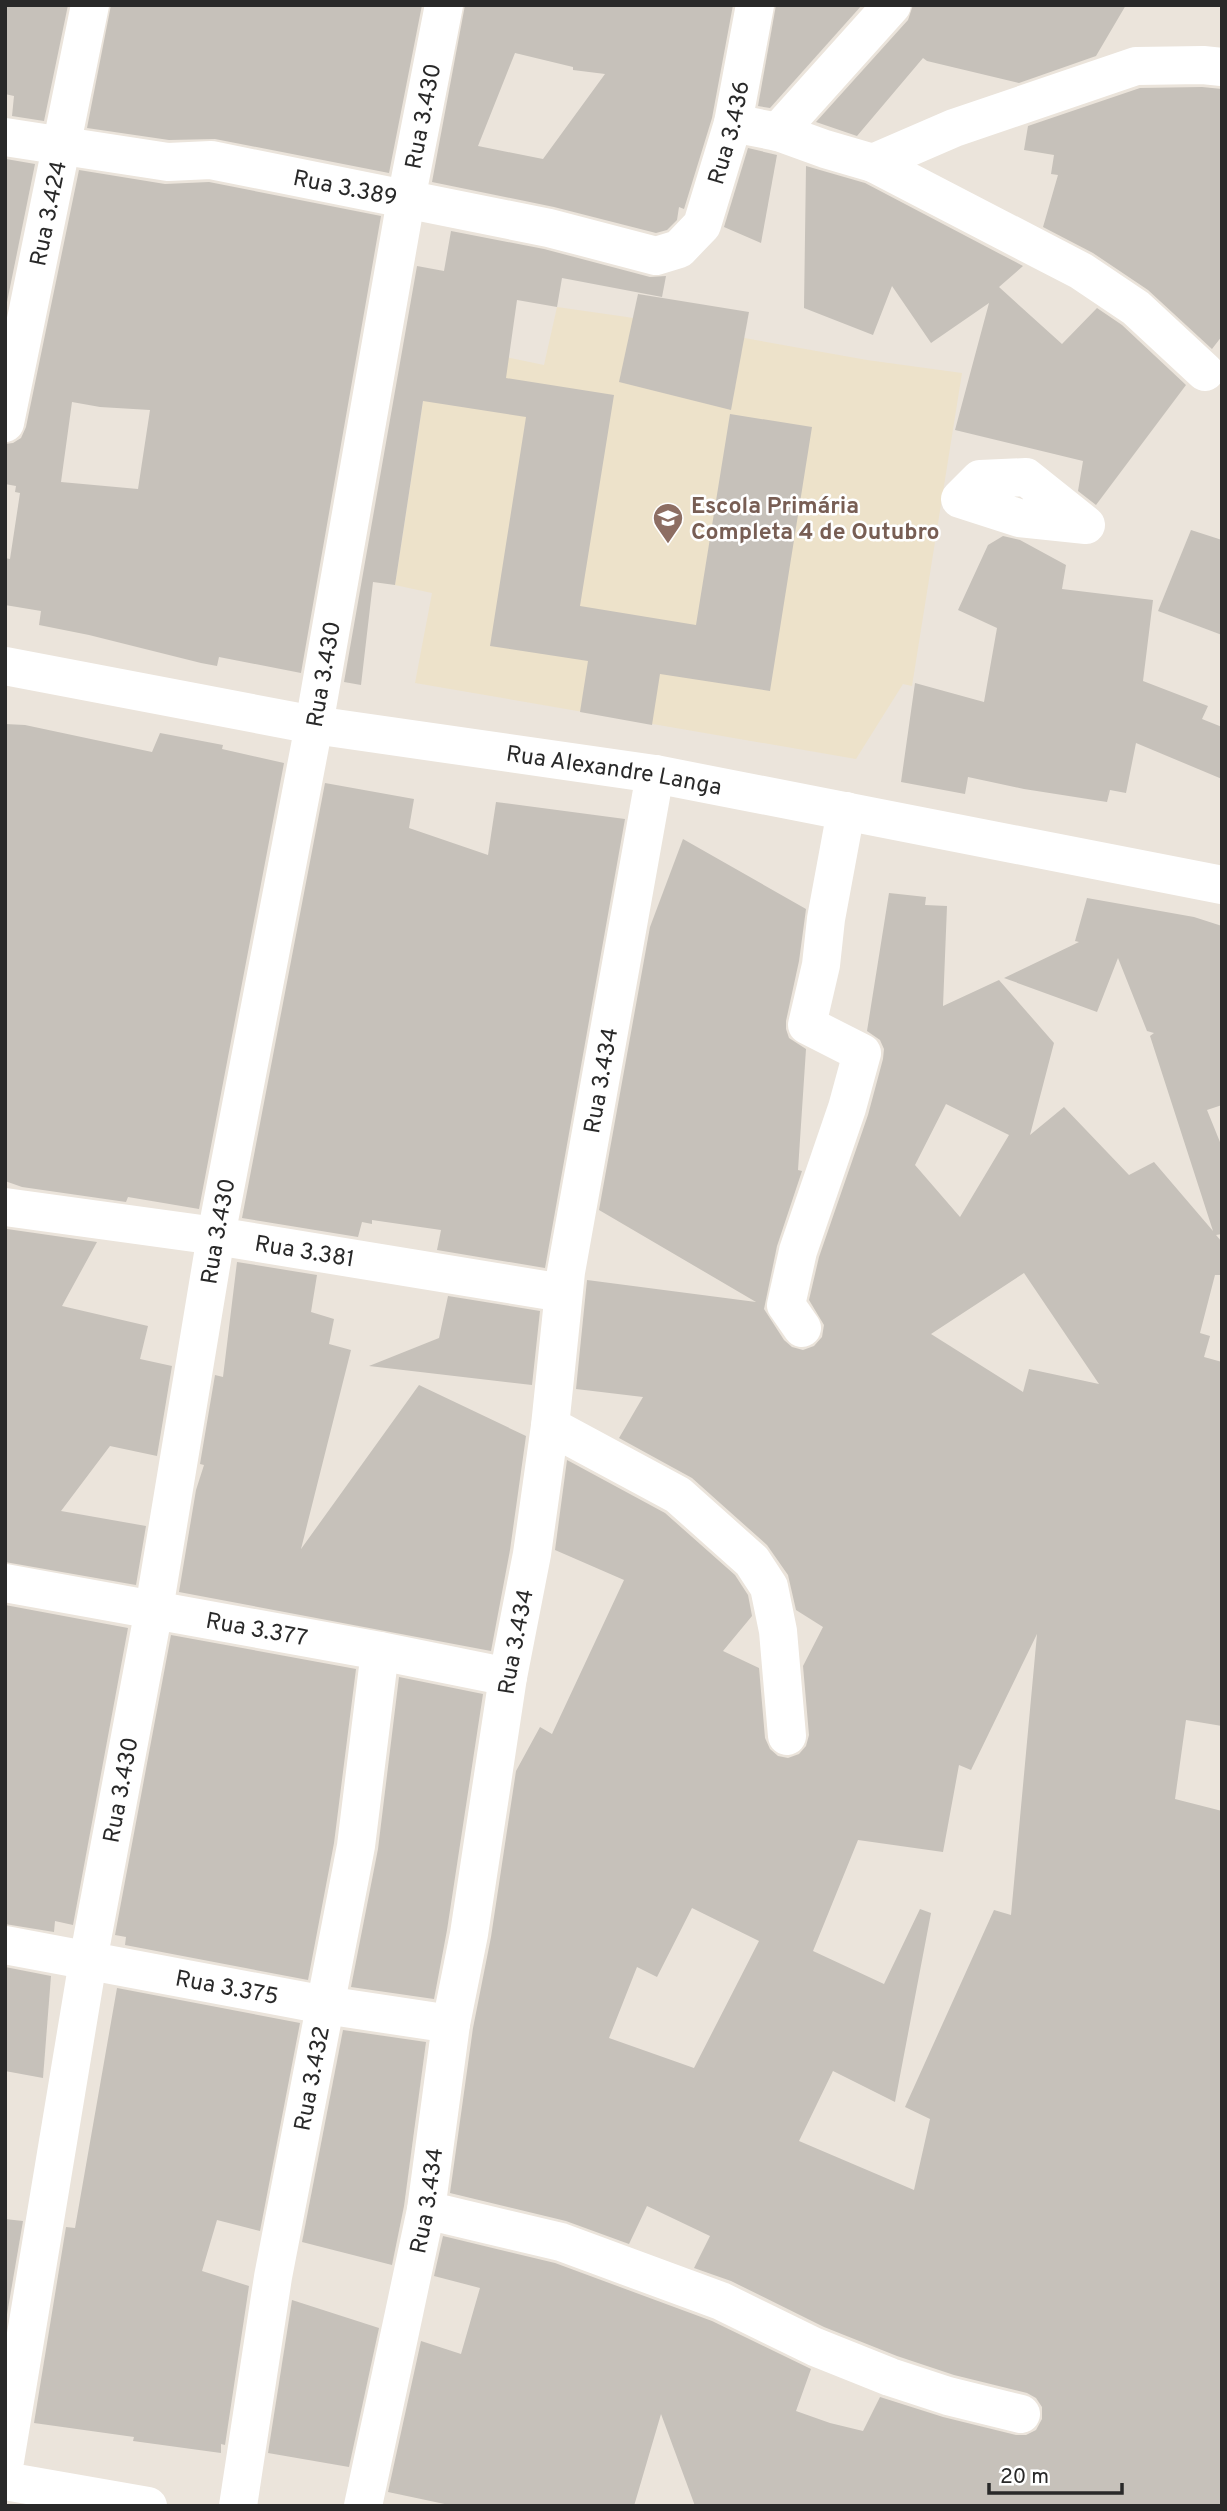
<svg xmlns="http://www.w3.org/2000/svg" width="1227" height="2511" font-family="Overpass,sans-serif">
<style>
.education{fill:#ede2ca}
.building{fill:#c6c1ba;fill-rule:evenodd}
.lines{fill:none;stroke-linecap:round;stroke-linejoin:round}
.street{stroke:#fff;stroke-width:38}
.secondary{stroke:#fff;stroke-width:38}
.labels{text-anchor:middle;stroke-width:5;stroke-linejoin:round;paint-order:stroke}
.street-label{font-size:23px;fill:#292929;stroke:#fff}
.education-label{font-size:23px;font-weight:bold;fill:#785e54;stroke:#fff;text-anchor:start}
</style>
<rect width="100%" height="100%" fill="#ebe4db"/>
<polygon class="education" points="557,307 627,317 867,360 962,373 912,686 903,684 856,759 415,683 432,593 395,585 432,342 544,365"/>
<g class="building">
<polygon points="5,5 68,5 44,121 12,116 14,96 5,94"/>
<polygon points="111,5 422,5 389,173 215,139 169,140 87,128"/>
<path d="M465 5H733L712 118 684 209 679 207 677 220 667 230 656 233 554 207 432 182ZM515 53 573 67V70L605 74 543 159 478 146Z"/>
<polygon points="776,5 862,5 770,108 758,106"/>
<polygon points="913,5 1126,5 1096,56 1019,83 927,61 923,58 857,136 816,122 908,20"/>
<polygon points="1202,87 1222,89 1222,336 1212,349 1148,290 1093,253 1043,227 1058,175 1051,174 1054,155 1024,150 1028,126 1140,88"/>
<polygon points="748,148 777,155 761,243 724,227"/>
<polygon points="6,159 35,164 5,312 5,163"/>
<polygon points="806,166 865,183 1023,266 999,287 1062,344 1097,308 1122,325 1186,385 1096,505 1078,491 1083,461 955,430 989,303 931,343 892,286 873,335 804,308"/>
<path d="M79 170 165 184 209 182 381 216 301 673 219 657 217 666 201 663 89 635 39 625 41 611 5 605V558L10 559 20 493 15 492 16 486 5 484V444L13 443 21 438 26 427ZM72 402 100 407 150 410 138 489 61 482Z"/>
<polygon points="451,231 544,249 650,277 666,276 662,297 562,278 557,307 517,300 506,378 614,395 580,606 696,625 730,414 812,427 770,691 660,674 652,725 580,712 588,661 490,646 526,417 423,401 395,585 373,582 361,685 344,682 417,266 444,271"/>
<polygon points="638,294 749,312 731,410 619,382"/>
<polygon points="1191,530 1222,540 1222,635 1158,611"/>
<polygon points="1003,536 1020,540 1066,565 1062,589 1153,600 1143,681 1208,706 1202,719 1222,727 1222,779 1136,743 1126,793 1110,790 1107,802 1024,789 968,777 965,794 901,782 915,683 984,702 997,628 958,610 988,545"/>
<polygon points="5,724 25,725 152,752 160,733 223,745 222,749 284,763 199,1209 128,1197 126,1202 22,1187 5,1181"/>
<polygon points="325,783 414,799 409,828 488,855 496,802 625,819 545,1268 437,1250 441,1230 372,1220 372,1224 362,1222 358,1237 242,1218"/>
<path d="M683 839 806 909 799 961 786 1021V1029L789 1038 806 1049 798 1170 802 1171 777 1246 764 1309 784 1340 792 1347 803 1350 814 1346 822 1337 824 1325 809 1300 819 1257 868 1115 883 1059 884 1049 880 1040 867 1031 889 893 926 897 925 905 947 906 943 1006 999 980 1054 1043 1030 1135 1064 1107 1129 1175 1154 1162 1213 1231 1150 1036 1154 1033 1147 1031 1118 958 1097 1012 1004 978 1079 942 1075 941 1087 898 1194 917 1222 926V1105L1207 1110 1222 1147V1234L1216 1235 1222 1242V1268H1220V1275H1215L1200 1333 1210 1336 1204 1357 1222 1362V1726L1186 1720 1175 1799 1222 1811V2506H695L661 2414 634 2506H454L388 2492 421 2341 461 2354 480 2288 434 2276 443 2236 555 2263 712 2321 811 2369 796 2411 830 2423 863 2431 880 2397 943 2417 1016 2435H1026L1036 2430 1042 2419V2407L1036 2398 1027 2393 954 2375 897 2356 824 2327 731 2281 694 2268 710 2236 647 2206 629 2244 566 2221 450 2193 473 2028 491 1937 516 1771 540 1727 552 1734 624 1580 555 1550 567 1460 665 1513 735 1575 748 1595 752 1616 723 1651 759 1668 765 1738 770 1749 778 1756 788 1758 799 1754 806 1746 809 1735 803 1666 823 1627 796 1610 788 1575 767 1545 692 1478 619 1438 643 1397 576 1389 587 1280 756 1302 599 1210 650 927ZM946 1104 1009 1135 960 1217 915 1165ZM1024 1273 1099 1384 1029 1369 1023 1392 931 1334ZM1037 1634 1011 1915 994 1910 905 2107 930 2119 914 2190 799 2141 833 2071 895 2102 931 1913 920 1909 884 1984 813 1951 858 1840 943 1852 959 1765 971 1770ZM692 1908 759 1941 694 2068 609 2038 637 1967 657 1977Z"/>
<polygon points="7,1229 97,1242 62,1306 148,1326 140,1359 172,1366 157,1456 110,1446 61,1511 146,1526 136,1585 5,1562"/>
<polygon points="237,1262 317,1275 311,1312 334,1319 329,1344 351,1350 301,1549 419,1385 526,1436 510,1550 491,1651 179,1592 196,1490 204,1465 200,1464 215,1375 223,1377"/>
<polygon points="448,1296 540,1311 532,1385 369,1366 439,1338"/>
<polygon points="5,1605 128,1628 73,1925 55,1921 54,1932 5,1924"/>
<polygon points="171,1635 356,1669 334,1843 308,1980 125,1945 126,1937 115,1935"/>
<polygon points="399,1677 483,1694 447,1930 434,1999 351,1987 378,1849"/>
<polygon points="5,1967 51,1976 43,2078 5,2071"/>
<polygon points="117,1988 300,2023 260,2231 217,2220 202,2271 249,2286 225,2445 221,2444 221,2453 133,2441 134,2437 34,2423 66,2227 75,2228"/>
<polygon points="343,2030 426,2042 404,2206 392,2265 302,2242"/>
<polygon points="5,2219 23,2221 5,2326"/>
<polygon points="292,2300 379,2328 349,2467 268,2453"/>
</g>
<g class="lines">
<g class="street">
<polyline points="733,123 778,132 825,149 873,163 954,128 1136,66 1203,65 1222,67"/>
<polyline points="778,132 892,5"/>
<path id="s1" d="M5 137 168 162 211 160 549 228 656 256 679 249 702 225 733 123 755 5"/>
<polyline points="873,163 1081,271 1136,308 1205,372"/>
<path id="s2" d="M5 423 90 5"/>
<polygon points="1026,477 1086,525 1019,518 960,499 980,479"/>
<path id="s3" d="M5 1207 216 1236 563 1293"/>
<polyline points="802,1328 786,1305 798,1251 847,1108 862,1053 807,1025 821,965 826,919 846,811"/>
<polyline points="550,1426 678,1495 752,1561 769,1587 778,1631 787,1736"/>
<path id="s4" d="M5 1583 380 1651 508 1677"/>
<path id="s5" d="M5 1945 325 2005 451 2024"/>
<polyline points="426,2210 561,2242 721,2301 815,2347 890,2377 948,2396 1021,2414"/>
<path id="s6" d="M5 2461 88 1961 154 1609 216 1236 314 725 406 200 444 5"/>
<path id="s7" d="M238 2506 273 2277 356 1846 380 1651"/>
<path id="s8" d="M363 2506 426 2210 451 2024 469 1934 508 1677 532 1554 550 1426 566 1272 655 774"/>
</g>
<g class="secondary">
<path id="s9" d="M5 666 314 725 655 774 1222 885"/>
<polyline points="5,2481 148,2506"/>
</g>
</g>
<defs>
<g id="school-pin" transform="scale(1.575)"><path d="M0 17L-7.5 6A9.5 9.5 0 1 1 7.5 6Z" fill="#8d6e63" stroke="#fff"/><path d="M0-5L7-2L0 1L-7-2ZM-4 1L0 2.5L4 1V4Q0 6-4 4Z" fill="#fff"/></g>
</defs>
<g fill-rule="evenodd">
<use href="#school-pin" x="668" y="518"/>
</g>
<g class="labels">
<g class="street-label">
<text dy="8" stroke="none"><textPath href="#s6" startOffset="2382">Rua 3.430</textPath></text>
<text dy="8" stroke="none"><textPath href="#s1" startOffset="817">Rua 3.436</textPath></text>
<text dy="8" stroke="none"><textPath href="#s1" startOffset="345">Rua 3.389</textPath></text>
<text dy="8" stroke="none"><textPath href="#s2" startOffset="214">Rua 3.424</textPath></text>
<text dy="8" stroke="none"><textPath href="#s6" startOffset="1815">Rua 3.430</textPath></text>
<text dy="8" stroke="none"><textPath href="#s9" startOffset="618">Rua Alexandre Langa</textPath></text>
<text dy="8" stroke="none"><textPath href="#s8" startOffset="1446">Rua 3.434</textPath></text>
<text dy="8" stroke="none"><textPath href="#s6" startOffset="1248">Rua 3.430</textPath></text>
<text dy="8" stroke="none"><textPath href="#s3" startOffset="303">Rua 3.381</textPath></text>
<text dy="8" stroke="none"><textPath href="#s4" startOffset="256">Rua 3.377</textPath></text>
<text dy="8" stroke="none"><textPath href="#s8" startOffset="878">Rua 3.434</textPath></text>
<text dy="8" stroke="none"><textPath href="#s6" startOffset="681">Rua 3.430</textPath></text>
<text dy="8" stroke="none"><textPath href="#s5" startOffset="226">Rua 3.375</textPath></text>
<text dy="8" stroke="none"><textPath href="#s7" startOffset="434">Rua 3.432</textPath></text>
<text dy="8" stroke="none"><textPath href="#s8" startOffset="312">Rua 3.434</textPath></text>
</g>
<g class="education-label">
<text x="691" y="513">Escola Primária<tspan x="691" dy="26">Completa 4 de Outubro</tspan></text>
</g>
</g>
<rect width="1227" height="2511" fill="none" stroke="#292929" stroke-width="14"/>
<path d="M989 2483v10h133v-10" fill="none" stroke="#292929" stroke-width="3.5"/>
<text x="1000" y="2483" font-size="21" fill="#292929" stroke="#ffffff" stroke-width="5" paint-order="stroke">20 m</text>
</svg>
